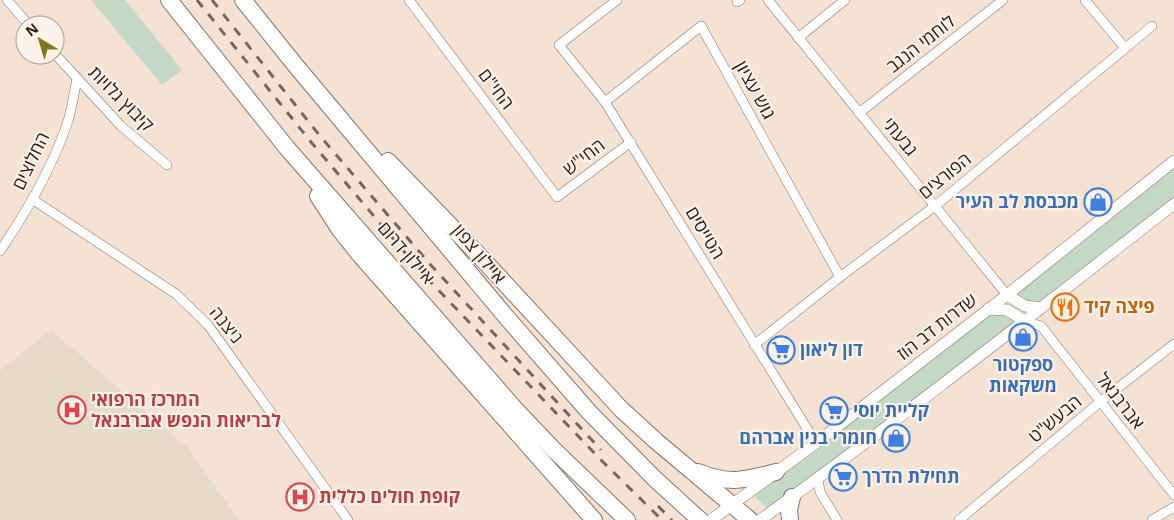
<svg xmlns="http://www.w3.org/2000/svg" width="1174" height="520" font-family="'Open Sans',Heebo,sans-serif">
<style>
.medical{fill:#e6dbc6}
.green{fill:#c4d8c6}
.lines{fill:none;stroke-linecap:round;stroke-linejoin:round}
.minor-casing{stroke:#877568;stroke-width:10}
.tertiary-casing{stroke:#877568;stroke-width:12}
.motorway-casing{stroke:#877568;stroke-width:18}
.minor{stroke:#fff;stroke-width:9}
.tertiary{stroke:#fff;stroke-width:11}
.motorway{stroke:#fff;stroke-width:16}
.rail{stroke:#73675e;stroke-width:3;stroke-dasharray:9 9;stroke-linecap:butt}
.labels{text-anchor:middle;stroke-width:4.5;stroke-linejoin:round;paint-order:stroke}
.street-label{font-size:18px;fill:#231c17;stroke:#fdf1e8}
.shop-label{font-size:18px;font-weight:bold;fill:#366cbe;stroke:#fdf1e8;text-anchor:start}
.food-label{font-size:18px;font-weight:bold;fill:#c56008;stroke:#fdf1e8;text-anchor:start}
.health-label{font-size:18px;font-weight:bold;fill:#be3a42;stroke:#fdf1e8;text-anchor:start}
</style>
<rect width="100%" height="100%" fill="#f6e2d3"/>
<polygon class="medical" points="51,330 189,449 238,520 0,520 0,371"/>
<g class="green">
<polygon points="91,0 125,0 182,70 162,85"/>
<polygon points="1174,161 1174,204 1041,308 1007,295"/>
<polygon points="988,309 1025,321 771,512 750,492"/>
</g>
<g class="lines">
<g class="minor-casing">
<g id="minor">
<polyline points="7,0 29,25"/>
<polyline points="409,0 557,197 631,142"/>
<polyline points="617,0 559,45 605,102 816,443"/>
<polyline points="768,0 1007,295"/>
<polyline points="1085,0 1125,48"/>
<polyline points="737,2 740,0"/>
<polyline points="798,38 845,0"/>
<polyline points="55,54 121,126 167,165"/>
<polyline points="605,102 701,26 840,277"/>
<polyline points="859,113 1003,0"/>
<polyline points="32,199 176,294 208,325 348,520"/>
<path d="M0 251C25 214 54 164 68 121 72 108 74 93 77 79"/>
<polyline points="1025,321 1041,326 1174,495"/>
<polyline points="754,345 840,277 935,206 1152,26"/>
<polyline points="818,478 820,492 837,520"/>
<polyline points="959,520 1100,402 1174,344"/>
<polyline points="1152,520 1174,507"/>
</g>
</g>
<g class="tertiary-casing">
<g id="tertiary">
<polyline points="1007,295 1025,306 1041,308"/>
<polyline points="988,309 1007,310 1025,321"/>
<polyline points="711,520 816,443 1007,295 1174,161"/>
<path d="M760 520C901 419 1037 311 1174 204"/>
</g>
</g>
<g class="motorway-casing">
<g id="motorway">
<polyline points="169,0 287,148 515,409 554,450 627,520"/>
<polyline points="243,0 296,66 508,319 589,412 655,479 700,520"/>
<polyline points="388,161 475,251 621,409 656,441 750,520"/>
<polyline points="318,196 340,230 360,255 594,520"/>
<path d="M698 472C731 485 744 480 776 472"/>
<polyline points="790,520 789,510 792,497"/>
</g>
</g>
<use href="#minor" class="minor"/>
<use href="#tertiary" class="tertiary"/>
<use href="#motorway" class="motorway"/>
<g class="rail">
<polyline points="197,0 311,142 424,275 601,460 662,520"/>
<polyline points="212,0 320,136 429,263 601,450"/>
<polyline points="658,506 672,520"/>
</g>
</g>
<defs>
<g id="shop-ring" transform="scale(1.4375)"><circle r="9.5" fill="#fdf1e8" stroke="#3f7fe0" stroke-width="1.5"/><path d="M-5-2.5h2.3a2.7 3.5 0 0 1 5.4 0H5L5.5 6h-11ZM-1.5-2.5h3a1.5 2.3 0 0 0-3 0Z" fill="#3f7fe0"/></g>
<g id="restaurant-ring" transform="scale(1.4375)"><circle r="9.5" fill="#fdf1e8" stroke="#e8710a" stroke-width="1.5"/><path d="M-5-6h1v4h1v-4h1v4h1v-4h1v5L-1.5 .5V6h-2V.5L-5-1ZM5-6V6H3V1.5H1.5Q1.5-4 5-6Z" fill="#e8710a"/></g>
<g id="supermarket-ring" transform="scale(1.4375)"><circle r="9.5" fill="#fdf1e8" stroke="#3f7fe0" stroke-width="1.5"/><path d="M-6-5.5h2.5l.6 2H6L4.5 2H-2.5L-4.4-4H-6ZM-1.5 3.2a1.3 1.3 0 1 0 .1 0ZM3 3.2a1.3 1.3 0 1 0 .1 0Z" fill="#3f7fe0"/></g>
<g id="hospital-ring" transform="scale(1.4375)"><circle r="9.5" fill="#fdf1e8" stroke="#e0444e" stroke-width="1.5"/><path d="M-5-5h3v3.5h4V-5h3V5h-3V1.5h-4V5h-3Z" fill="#e0444e"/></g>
</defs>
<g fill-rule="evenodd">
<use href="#shop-ring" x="1098" y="202"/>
<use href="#restaurant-ring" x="1065" y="307"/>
<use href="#shop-ring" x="1023" y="337"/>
<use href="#supermarket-ring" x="781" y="350"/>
<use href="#hospital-ring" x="72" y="410"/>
<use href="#supermarket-ring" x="834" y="411"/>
<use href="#shop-ring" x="896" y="438"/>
<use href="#supermarket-ring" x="843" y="477"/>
<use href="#hospital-ring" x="300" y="497"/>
</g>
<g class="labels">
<g class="street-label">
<text transform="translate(921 44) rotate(-38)" y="6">לוחמי הנגב</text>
<text transform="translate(496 89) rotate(53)" y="6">החי"ם</text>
<text transform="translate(755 90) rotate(61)" y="6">גוש עציון</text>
<text transform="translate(121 99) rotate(45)" y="6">קיבוץ גלויות</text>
<text transform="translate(900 137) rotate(51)" y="6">גבעתי</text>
<text transform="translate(584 157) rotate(-37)" y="6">החי"ש</text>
<text transform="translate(31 161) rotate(-64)" y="6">החלוצים</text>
<text transform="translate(945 176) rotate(-39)" y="6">הפורצים</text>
<text transform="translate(705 233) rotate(59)" y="6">הטייסים</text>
<text transform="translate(406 253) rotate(49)" y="6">איילון דרום</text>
<text transform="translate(479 254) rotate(50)" y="6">איילון צפון</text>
<text transform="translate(226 325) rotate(51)" y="6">ניצנה</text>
<text transform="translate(937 327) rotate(-38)" y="6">שדרות דב הוז</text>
<text transform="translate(1120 401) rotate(52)" y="6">אברבנאל</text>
<text transform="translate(1055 419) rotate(-40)" y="6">הבעש"ט</text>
</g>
<g class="shop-label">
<text x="1079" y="208" text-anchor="end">מכבסת לב העיר</text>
<text x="800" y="356">דון ליאון</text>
<text x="1023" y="371" text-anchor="middle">ספקטור<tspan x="1023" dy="21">משקאות</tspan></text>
<text x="853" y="417">קליית יוסי</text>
<text x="877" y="444" text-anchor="end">חומרי בנין אברהם</text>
<text x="862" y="483">תחילת הדרך</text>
</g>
<g class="food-label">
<text x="1084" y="313">פיצה קיד</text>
</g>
<g class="health-label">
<text x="91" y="406">המרכז הרפואי<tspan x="91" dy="21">לבריאות הנפש אברבנאל</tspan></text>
<text x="319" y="503">קופת חולים כללית</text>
</g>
</g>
<g transform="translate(40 40) rotate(322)"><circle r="24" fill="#fdf1e8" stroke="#a69c94"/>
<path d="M0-4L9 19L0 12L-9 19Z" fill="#80761a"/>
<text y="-8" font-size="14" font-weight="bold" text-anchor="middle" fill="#231c17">N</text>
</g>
</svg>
